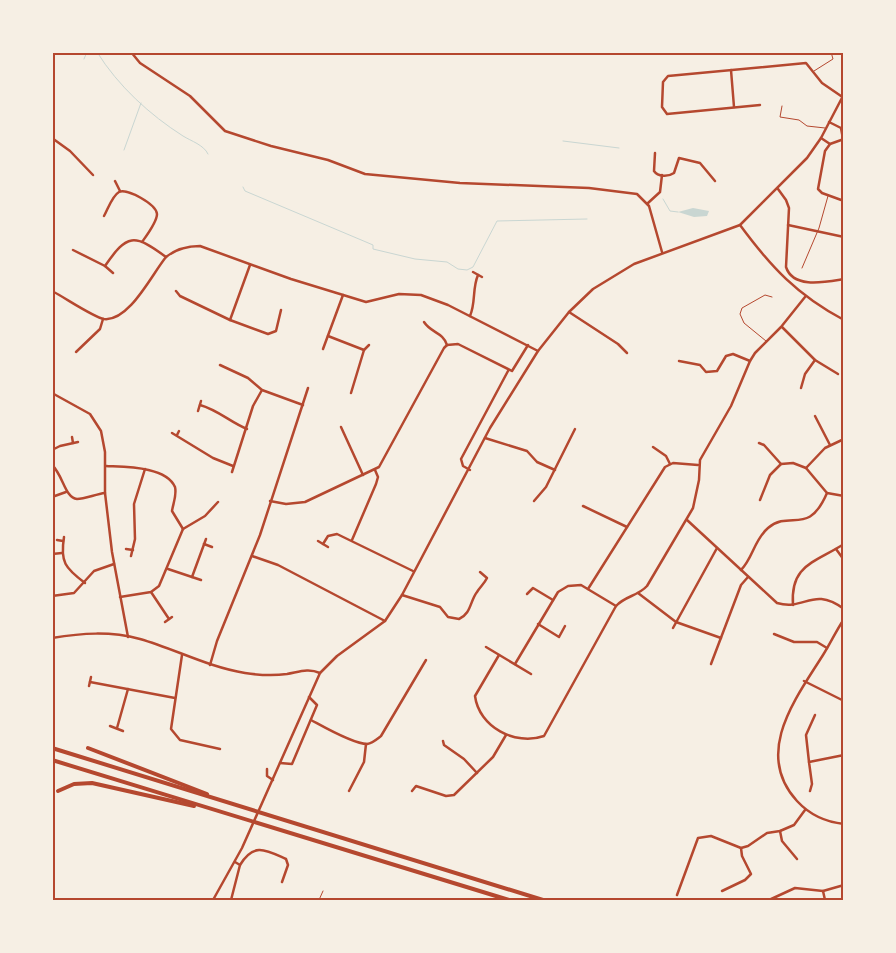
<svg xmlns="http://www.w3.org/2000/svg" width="896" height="953" font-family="Jost,sans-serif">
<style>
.water{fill:#c9d6d2}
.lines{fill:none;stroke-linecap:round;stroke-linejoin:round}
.stream{stroke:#c9d6d2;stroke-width:1}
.service{stroke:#b5482f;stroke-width:1}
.minor{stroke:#b5482f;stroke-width:2.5}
.tertiary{stroke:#b5482f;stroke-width:2.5}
.motorway{stroke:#b5482f;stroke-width:4}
.neatline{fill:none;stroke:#b5482f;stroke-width:2}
</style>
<rect width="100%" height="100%" fill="#f6efe4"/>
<polygon class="water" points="693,208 709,211 707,216 694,217 678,212"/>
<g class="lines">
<g class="stream">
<path d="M97 52C118 86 150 115 183 136 191 141 204 145 208 154"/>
<polyline points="84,59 87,52"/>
<polyline points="563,141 619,148"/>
<polyline points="124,150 141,103"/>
<polyline points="243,187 245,191 366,242 373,245 373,249 415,259 447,262 458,269 467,270 473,267 497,221 587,219"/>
<polyline points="663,199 670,211 678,212"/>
</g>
<g class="service">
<polyline points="814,71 833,59 831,52"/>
<polyline points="782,106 780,117 799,120 807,126 825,128"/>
<polyline points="802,268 819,228 828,196"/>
<polyline points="766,341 744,323 740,314 742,308 765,295 772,297"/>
<polyline points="319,900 323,891"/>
</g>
<g class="minor">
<polyline points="131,52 140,63 190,96 225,131 271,146 328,160 365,174 460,183 589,188 637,194 649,206 662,252"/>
<polyline points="731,70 734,107"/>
<polyline points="760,105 667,114 662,107 663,82 668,76 806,63 822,83 841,96"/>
<polyline points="829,122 841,128 843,139"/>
<polyline points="52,138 70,151 93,175"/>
<polyline points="821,138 830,144 844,139"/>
<polyline points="830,144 825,151 818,189 822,193 844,201"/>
<path d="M655 153 654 171C658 177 668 177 674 173L679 158 700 163 715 181"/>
<polyline points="115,181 120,191"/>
<path d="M778 189 786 200 789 208 786 267C793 289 825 282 844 279"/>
<polyline points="648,203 660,192 662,175"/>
<path d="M104 216C108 209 112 196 119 192 127 188 156 204 157 214 157 222 147 235 142 242"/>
<polyline points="788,225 844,237"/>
<polyline points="73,250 105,266 113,273"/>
<path d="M105 266C127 234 134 233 166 257"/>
<polyline points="473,272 482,277"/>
<path d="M52 291C64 297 93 317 104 319 129 322 152 274 166 257 176 249 186 246 200 246L291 279 366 302 399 294 421 295 448 305 538 351"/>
<polyline points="176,291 180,296 230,320 268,334 276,331 281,310"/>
<polyline points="569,312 618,344 627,353"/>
<path d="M470 316C476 302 472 289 478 275"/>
<polyline points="230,320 250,265"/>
<path d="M424 322C431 333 443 332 447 345"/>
<polyline points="782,327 815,360 838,374"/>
<polyline points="328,336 364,350"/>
<polyline points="447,345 458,344 512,371 528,345"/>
<polyline points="323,349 343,295"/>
<polyline points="76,352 100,329 103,319"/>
<polyline points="679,361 700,365 706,372 717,371 726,356 733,354 750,361"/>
<polyline points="220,365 248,378 262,390 303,405"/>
<polyline points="801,388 805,374 815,360"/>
<polyline points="52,393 90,414 101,431 105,452 105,493 112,552 128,637"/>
<polyline points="351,393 364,350 369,345"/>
<path d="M200 405C218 410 230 422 247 429"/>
<polyline points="198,411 201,401"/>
<polyline points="815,416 830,445"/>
<polyline points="341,427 363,475"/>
<polyline points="172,433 213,458 233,466"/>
<polyline points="177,435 179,431"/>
<polyline points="72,437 73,443"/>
<polyline points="485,438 527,451 537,462 555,470"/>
<polyline points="759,443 764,445 781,464"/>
<polyline points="653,447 666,456 670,464"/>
<polyline points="52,450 60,446 78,442"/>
<path d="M52 465C63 475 65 498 77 499 85 499 96 494 105 493"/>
<path d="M106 466C124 467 166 466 175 487 177 495 173 504 172 511L183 529"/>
<polyline points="806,468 825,448 844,439"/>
<polyline points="470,470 463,466 461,459 508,371"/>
<polyline points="232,472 253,406 262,390"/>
<polyline points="52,497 66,492"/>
<polyline points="760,500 770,475 781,464 793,463 806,468 827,493 844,496"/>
<polyline points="270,501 286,504 305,502 379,467 444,348 447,345"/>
<polyline points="534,501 546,487 575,429"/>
<polyline points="583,506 627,527"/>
<path d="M687 520 777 603C806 611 812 586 844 609"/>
<polyline points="183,529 205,516 218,502"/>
<path d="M64 537C60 562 65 568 85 583"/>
<polyline points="57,540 63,541"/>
<polyline points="352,540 376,484 378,477 375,470"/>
<polyline points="318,541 328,547"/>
<polyline points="204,544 212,547"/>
<polyline points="323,544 328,536 337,534 413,571"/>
<polyline points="126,549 133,550"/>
<polyline points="836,549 844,560"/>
<polyline points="52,554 62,553"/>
<polyline points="131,556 135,539 134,504 145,469"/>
<polyline points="252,556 278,565 385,621"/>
<polyline points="168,569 201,580"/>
<path d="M741 570C753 558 754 540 768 528 791 509 808 537 827 493"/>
<polyline points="192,577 206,539"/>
<polyline points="588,589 665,467 673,463 698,465"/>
<polyline points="151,592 169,619"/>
<polyline points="638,593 676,622 721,638"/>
<polyline points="527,594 533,588 553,600"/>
<path d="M402 595 440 607 448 617 459 619C471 614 470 601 477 592 481 586 484 584 487 578L480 572"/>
<polyline points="52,596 74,593 94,571 114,564"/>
<polyline points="120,597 151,592 159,586 183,529"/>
<path d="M793 605C790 565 814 563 844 544"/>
<path d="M844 619C836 631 830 644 823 655 796 698 753 753 797 801 809 814 825 822 844 824"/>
<polyline points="165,622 172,617"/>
<polyline points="538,624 559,637 565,626"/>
<polyline points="673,628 717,548"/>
<polyline points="774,634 794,642 817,642 827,648"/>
<polyline points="486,647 531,674"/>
<polyline points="182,655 171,729 180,740 220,749"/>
<path d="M499 655 475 696C479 727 515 746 544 736L616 606C625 596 638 596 647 586L693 508 699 480 700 460 731 406 750 361 755 353 781 327 805 297"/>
<polyline points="515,664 558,592 568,586 581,585 616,606"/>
<polyline points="711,664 741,585 748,577"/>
<polyline points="210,665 217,641 260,535 308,388"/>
<polyline points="804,681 844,701"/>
<polyline points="90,682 175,698"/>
<polyline points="89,686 91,677"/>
<path d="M311 720C324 727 353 744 367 744 373 743 377 739 381 736L426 660"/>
<polyline points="110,726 123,731"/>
<polyline points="117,728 128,689"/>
<polyline points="443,741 444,745 464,759 477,773"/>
<polyline points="809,762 806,735 815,715"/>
<polyline points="280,763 292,764 317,705 309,697"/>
<polyline points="267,769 267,776 273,780"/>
<polyline points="349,791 364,762 366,744"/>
<polyline points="412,791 416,786 446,796 454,795 493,757 506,735"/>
<polyline points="810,791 812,784 809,762 844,755"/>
<polyline points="780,831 782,841 797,859"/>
<polyline points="843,860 844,861"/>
<path d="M240 865C254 842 266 850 286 859L288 865 282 882"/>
<polyline points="722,891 745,880 751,874 742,856 741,848"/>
<polyline points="823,891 825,900"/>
<polyline points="677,895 698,838 711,836 741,848 748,846 767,833 780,831 794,825 805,810"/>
<polyline points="231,900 240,865 235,862"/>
<polyline points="769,900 795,888 823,891 844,885"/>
</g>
<g class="tertiary">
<path d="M740 225C771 267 797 295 844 320"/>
<path d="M52 638C82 633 110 631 140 639 175 649 208 667 245 673 258 675 273 676 287 674 299 672 308 668 320 673"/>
<polyline points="213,900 242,848 320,673 337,656 385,621 402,595 490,428 538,351 569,312 593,289 634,264 740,225 807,158 821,138 844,94"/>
</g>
<g class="motorway">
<polyline points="52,748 543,900"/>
<polyline points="88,748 207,794"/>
<polyline points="52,760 509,900"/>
<polyline points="58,791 74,784 92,783 194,806"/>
</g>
</g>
<rect width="896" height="953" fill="none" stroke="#f6efe4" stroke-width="108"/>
<rect x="54" y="54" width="788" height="845" class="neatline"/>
</svg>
